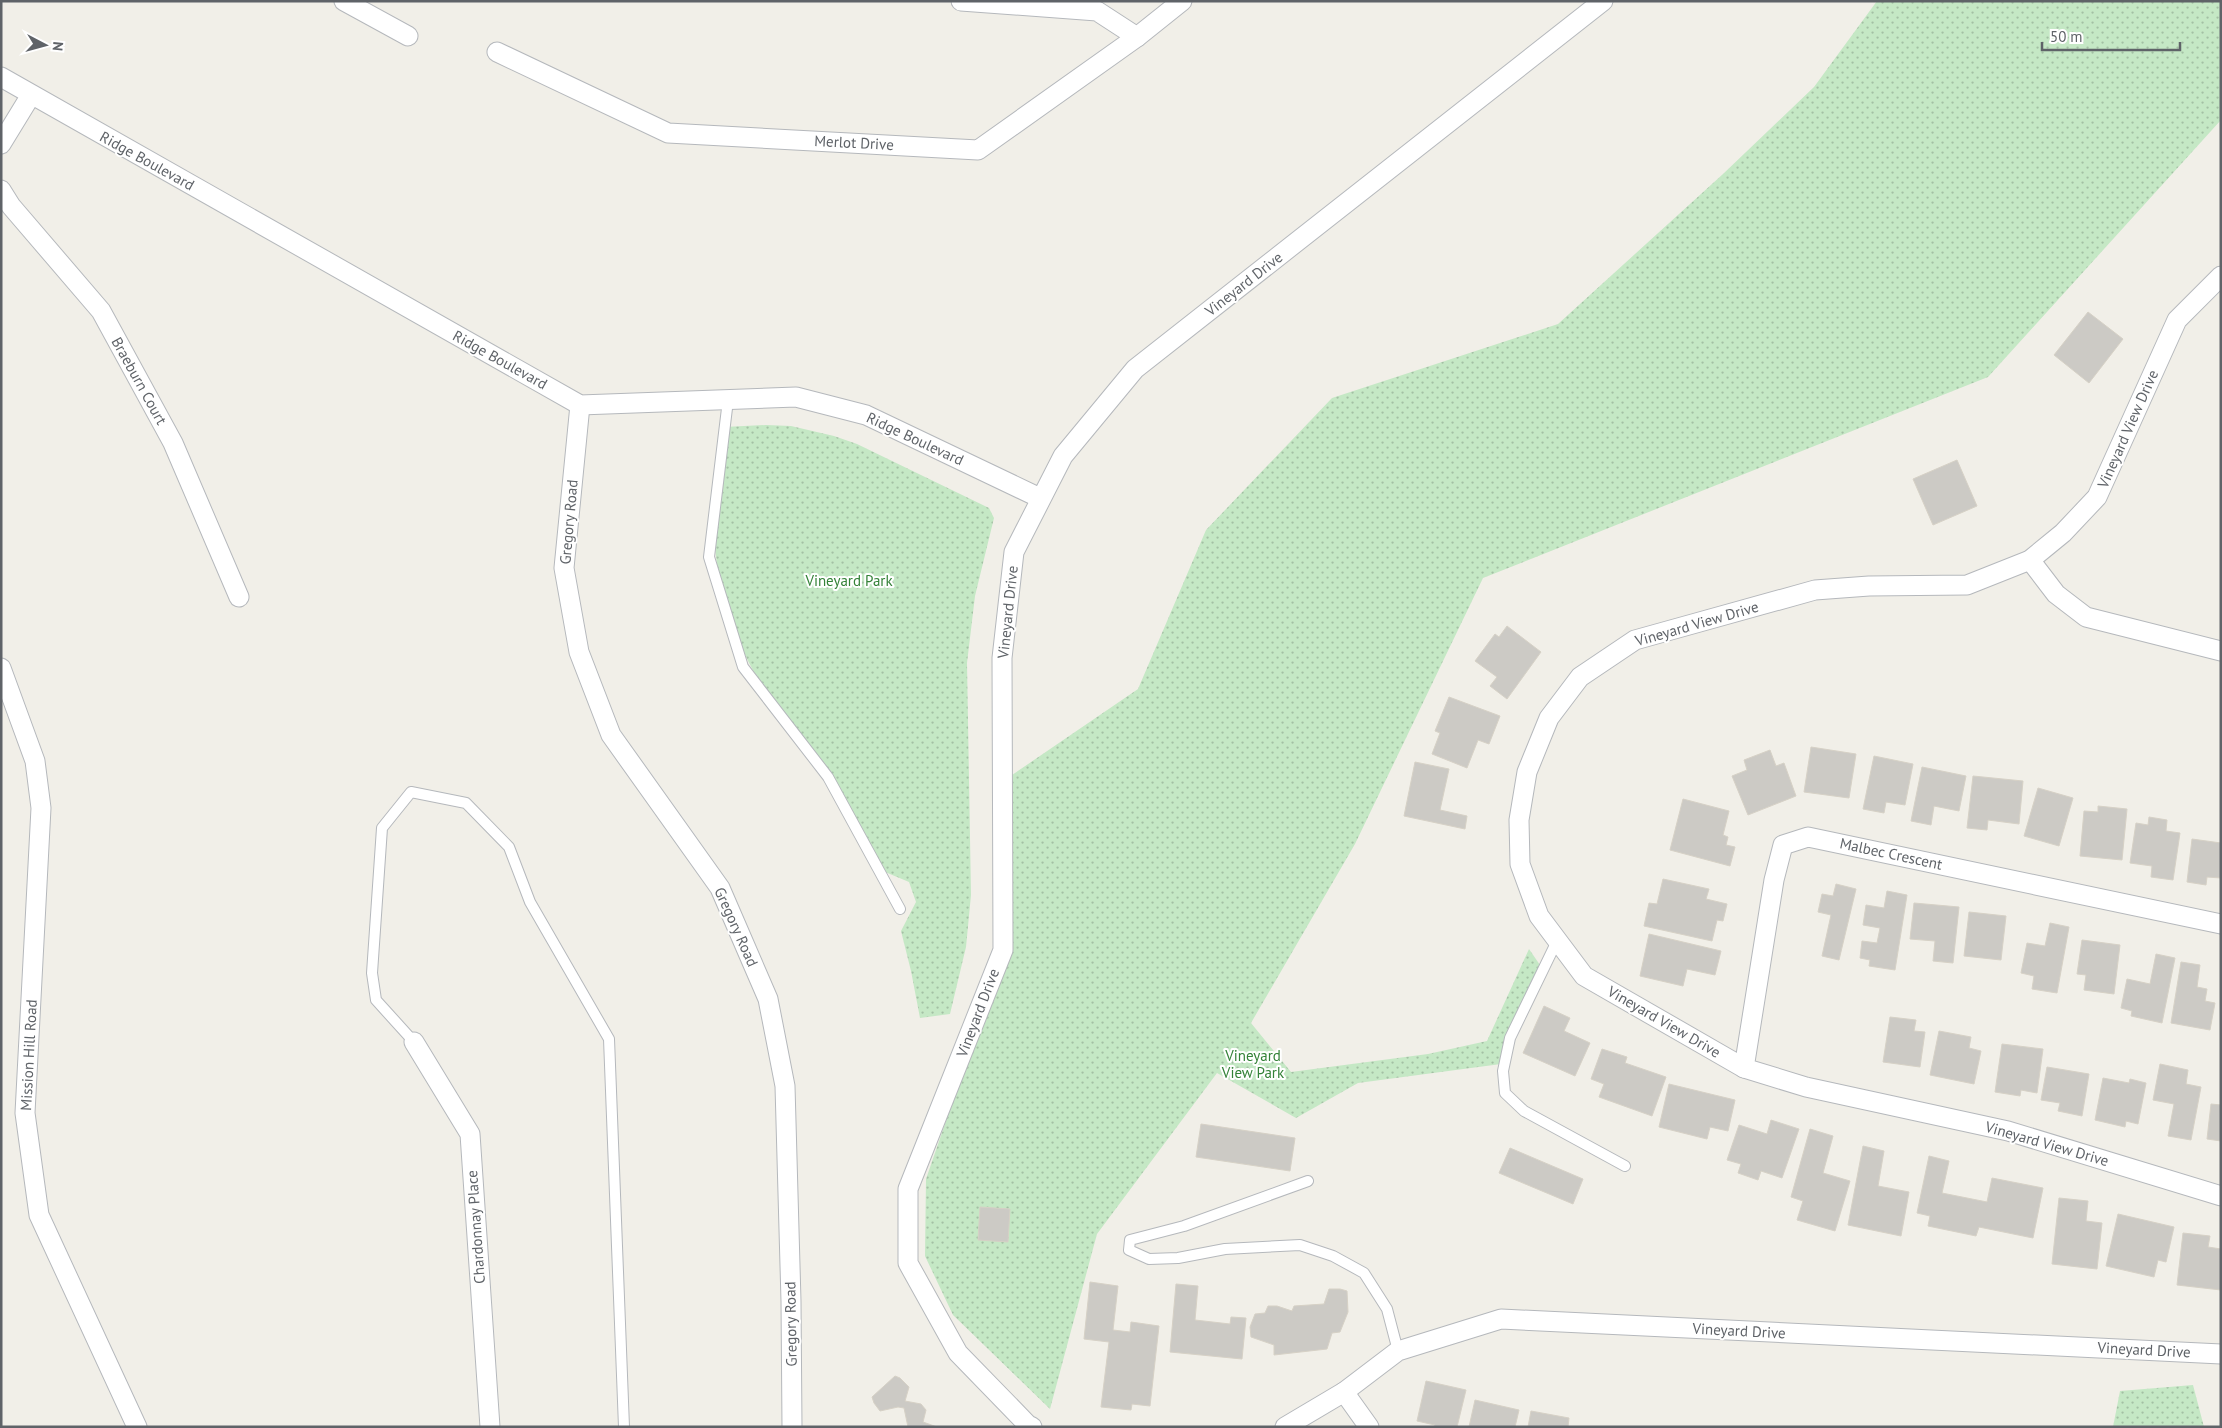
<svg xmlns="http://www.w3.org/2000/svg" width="2222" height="1428" font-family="'PT Sans',sans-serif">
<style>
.grass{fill:url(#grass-dots)}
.building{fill:#cccac5;stroke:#d6d1c6}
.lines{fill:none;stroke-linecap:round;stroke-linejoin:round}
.service-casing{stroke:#b5b8bc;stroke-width:12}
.minor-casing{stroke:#b5b8bc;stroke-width:21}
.service{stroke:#fff;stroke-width:10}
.minor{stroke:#fff;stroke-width:19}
.labels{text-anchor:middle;stroke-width:4;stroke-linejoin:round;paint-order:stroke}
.street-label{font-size:15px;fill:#5f6368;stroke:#fff}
.park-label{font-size:15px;fill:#348238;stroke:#fff}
</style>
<defs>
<pattern id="grass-dots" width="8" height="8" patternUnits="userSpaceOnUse" patternTransform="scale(1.25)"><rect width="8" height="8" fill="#c5e8c5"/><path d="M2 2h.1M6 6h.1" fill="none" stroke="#a3c0a4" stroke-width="1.8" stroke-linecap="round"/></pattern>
</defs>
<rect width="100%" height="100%" fill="#f1efe8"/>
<g class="grass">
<polygon points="1877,1 2221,1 2221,120 1988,377 1483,578 1355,844 1251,1023 1291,1072 1428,1054 1487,1041 1529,949 1540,965 1507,1036 1501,1064 1358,1083 1296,1118 1217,1073 1097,1234 1050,1409 953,1315 925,1256 926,1179 1012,929 1012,775 1138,689 1206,530 1332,398 1558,324 1723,174 1814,87"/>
<path d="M766 425 791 426 834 436 857 444 989 508 994 518 975 596 967 663 971 895 966 947 950 1014 920 1018 911 971 901 931 916 902 909 882 878 869 859 827 758 679C732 635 712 575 715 523 716 491 721 459 724 427Z"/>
<polygon points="2193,1385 2204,1427 2113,1427 2120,1391"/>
</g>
<g class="building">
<polygon points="2088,312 2123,339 2089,383 2054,355"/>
<polygon points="1957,460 1977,506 1933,525 1913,479"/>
<polygon points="1507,626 1541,652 1507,699 1490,686 1497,677 1475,661 1495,634 1499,637"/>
<polygon points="1449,697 1500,716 1489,744 1478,740 1467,768 1432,754 1440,733 1435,731"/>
<polygon points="1811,747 1856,754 1849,798 1804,792"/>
<polygon points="1770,750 1776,766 1784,763 1796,796 1748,815 1732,776 1747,770 1744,760"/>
<polygon points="1874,756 1913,764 1905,805 1886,802 1884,813 1863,809"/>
<polygon points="1415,762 1449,769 1440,810 1467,816 1465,829 1404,816"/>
<polygon points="1922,767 1966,776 1959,811 1934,806 1931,825 1911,821"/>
<polygon points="1973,776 2023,781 2019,824 1988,820 1987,830 1967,828"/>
<polygon points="2038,788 2073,798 2059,846 2024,836"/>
<polygon points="1683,799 1729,811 1723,835 1728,837 1726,845 1735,847 1730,866 1670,850"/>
<polygon points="2098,806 2127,809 2122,860 2080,856 2084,811 2098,812"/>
<polygon points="2149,817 2167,820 2166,831 2180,833 2173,880 2151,877 2152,866 2130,863 2136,823 2148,825"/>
<polygon points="2192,839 2221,843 2221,878 2207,877 2206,885 2187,882"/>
<polygon points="1663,879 1709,889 1706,899 1727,904 1723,921 1717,920 1712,941 1644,926 1649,903 1657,904"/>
<polygon points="1836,884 1856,889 1839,960 1822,956 1831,915 1818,912 1822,894 1833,896"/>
<polygon points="1887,891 1907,895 1895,970 1869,966 1870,960 1860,958 1862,941 1877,943 1880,928 1863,925 1866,905 1884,908"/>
<polygon points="1914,903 1959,907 1953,963 1933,961 1935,941 1910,939"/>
<polygon points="1969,912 2006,916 2001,960 1964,956"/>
<polygon points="2050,923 2069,927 2057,993 2032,989 2034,976 2021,973 2027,943 2045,946"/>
<polygon points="1649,934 1721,951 1715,975 1687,969 1683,986 1640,976"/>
<polygon points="2082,940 2120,945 2114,994 2084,990 2086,975 2077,974"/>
<polygon points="2156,954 2175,958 2162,1023 2131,1016 2132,1011 2121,1008 2127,979 2150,984"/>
<polygon points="2181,962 2200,965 2197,987 2207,989 2205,1001 2215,1003 2210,1030 2171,1023"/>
<polygon points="1544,1006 1570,1018 1564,1031 1590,1043 1575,1076 1523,1053"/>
<polygon points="1890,1017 1916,1020 1914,1031 1925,1032 1920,1067 1883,1062"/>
<polygon points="1939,1031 1971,1037 1969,1048 1981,1051 1974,1084 1930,1075"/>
<polygon points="2002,1044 2043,1049 2037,1093 2021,1090 2020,1096 1995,1092"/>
<polygon points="1602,1049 1627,1057 1625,1063 1666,1077 1652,1116 1599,1097 1604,1084 1591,1079"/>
<polygon points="2160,1064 2188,1070 2186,1084 2201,1087 2191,1140 2168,1136 2174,1104 2153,1100"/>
<polygon points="2047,1067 2089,1074 2082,1116 2058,1111 2060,1103 2041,1100"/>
<polygon points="2103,1078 2129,1083 2130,1079 2146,1083 2138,1124 2126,1121 2125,1127 2095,1120"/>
<polygon points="1669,1084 1735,1100 1728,1131 1710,1127 1707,1139 1659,1127"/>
<polygon points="2211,1104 2221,1105 2221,1141 2207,1139"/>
<polygon points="1771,1120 1799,1129 1782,1178 1761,1171 1758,1180 1738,1173 1741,1164 1727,1160 1739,1125 1767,1134"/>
<polygon points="1201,1124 1295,1138 1290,1171 1196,1157"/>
<polygon points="1810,1129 1833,1136 1823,1173 1850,1181 1835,1231 1797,1220 1803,1201 1791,1197"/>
<polygon points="1863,1146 1884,1151 1878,1186 1909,1192 1901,1236 1848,1225"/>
<polygon points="1510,1148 1583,1179 1573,1204 1499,1173"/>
<polygon points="1929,1156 1949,1161 1942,1193 1987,1202 1992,1178 2043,1188 2033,1238 1979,1227 1976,1236 1928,1226 1930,1216 1917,1213"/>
<polygon points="2059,1198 2088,1201 2086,1221 2102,1223 2097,1269 2052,1264"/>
<polygon points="980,1207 1010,1209 1008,1242 978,1240"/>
<polygon points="2118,1214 2174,1227 2166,1262 2158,1260 2154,1277 2106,1266"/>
<polygon points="2183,1233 2210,1236 2208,1247 2221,1249 2221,1290 2177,1285"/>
<polygon points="1090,1282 1118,1286 1113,1330 1130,1332 1131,1322 1159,1326 1150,1406 1132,1404 1131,1410 1101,1407 1109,1342 1084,1339"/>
<polygon points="1176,1284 1198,1286 1195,1320 1230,1324 1231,1317 1246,1318 1242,1359 1170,1352"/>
<polygon points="1329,1289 1340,1289 1347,1291 1348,1312 1340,1332 1332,1333 1327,1349 1274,1355 1274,1345 1251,1337 1250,1327 1255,1314 1265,1313 1268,1306 1277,1306 1292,1311 1294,1306 1324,1304"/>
<polygon points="895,1376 900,1378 909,1387 905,1401 921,1404 926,1410 923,1422 937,1427 908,1427 904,1408 898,1407 880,1411 874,1403 872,1397"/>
<polygon points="1426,1381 1466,1390 1457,1427 1434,1427 1435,1425 1417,1421"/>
<polygon points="1475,1400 1519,1410 1515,1427 1469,1427"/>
<polygon points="1531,1411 1569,1418 1568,1427 1528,1427"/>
</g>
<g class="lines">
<g class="service-casing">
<g id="service">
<polyline points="728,400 709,557 743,667 828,777 900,909"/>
<polyline points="1557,941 1510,1038 1503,1071 1505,1093 1524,1111 1625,1166"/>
<polyline points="414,1042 376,1000 372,973 382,828 411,792 466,803 509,847 530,902 609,1039 624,1427"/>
<polyline points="1308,1181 1184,1226 1130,1240 1129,1250 1149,1259 1178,1258 1225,1249 1300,1245 1333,1256 1364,1273 1387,1309 1398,1351"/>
</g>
</g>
<g class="minor-casing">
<g id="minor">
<polyline points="344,1 408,36"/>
<polyline points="961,1 1097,11 1137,37"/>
<polyline points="497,52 668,133 978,150 1137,37 1182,1"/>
<polyline points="1,77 580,405 796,397 866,415 1040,498"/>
<polyline points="1,144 31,95"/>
<polyline points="1,190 11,206 101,311 173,443 239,597"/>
<polyline points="2221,276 2177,320 2097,497 2063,533 2030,560 1967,585 1869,586 1815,590 1635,640 1580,677 1549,718 1527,772 1519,820 1520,864 1539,916 1584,976 1744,1068 1806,1087 2008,1131 2221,1196"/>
<polyline points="580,405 564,568 579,652 611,735 720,888 768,999 785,1086 791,1301 792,1427"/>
<polyline points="2030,560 2056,594 2086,617 2221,651"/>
<polyline points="1,668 35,761 41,808 25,1113 39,1215 137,1427"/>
<polyline points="414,1042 470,1134 490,1427"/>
<polyline points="1744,1068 1774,880 1783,845 1808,837 2221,924"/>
<polyline points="1344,1392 1369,1427"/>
<polyline points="1032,1427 1028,1425 958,1353 908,1263 908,1189 1003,950 1002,658 1014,552 1063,456 1135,369 1603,1"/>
<polyline points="1285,1427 1344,1392 1398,1351 1501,1319 2221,1354"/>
</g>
</g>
<use href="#service" class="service"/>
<use href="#minor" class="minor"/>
</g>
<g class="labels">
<g class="street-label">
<text transform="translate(854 143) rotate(3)" y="5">Merlot Drive</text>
<text transform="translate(147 161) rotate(29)" y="5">Ridge Boulevard</text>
<text transform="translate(1244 284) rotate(-38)" y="5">Vineyard Drive</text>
<text transform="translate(500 360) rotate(29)" y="5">Ridge Boulevard</text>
<text transform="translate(139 381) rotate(61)" y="5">Braeburn Court</text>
<text transform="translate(2128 429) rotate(-66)" y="5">Vineyard View Drive</text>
<text transform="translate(915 439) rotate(25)" y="5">Ridge Boulevard</text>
<text transform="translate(569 522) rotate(-85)" y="5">Gregory Road</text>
<text transform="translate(1008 612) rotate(-84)" y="5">Vineyard Drive</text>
<text transform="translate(1697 624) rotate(-16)" y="5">Vineyard View Drive</text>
<text transform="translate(1891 854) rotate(12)" y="5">Malbec Crescent</text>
<text transform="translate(736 927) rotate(66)" y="5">Gregory Road</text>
<text transform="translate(978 1013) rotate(-69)" y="5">Vineyard Drive</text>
<text transform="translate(1664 1022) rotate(30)" y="5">Vineyard View Drive</text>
<text transform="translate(29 1055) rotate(-87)" y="5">Mission Hill Road</text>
<text transform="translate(2047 1144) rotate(16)" y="5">Vineyard View Drive</text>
<text transform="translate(476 1227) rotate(-94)" y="5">Chardonnay Place</text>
<text transform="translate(791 1324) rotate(-91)" y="5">Gregory Road</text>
<text transform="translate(1739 1331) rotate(3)" y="5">Vineyard Drive</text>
<text transform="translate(2144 1350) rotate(3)" y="5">Vineyard Drive</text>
</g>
<g class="park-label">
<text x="849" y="586">Vineyard Park</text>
<text x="1253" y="1061">Vineyard<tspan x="1253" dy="17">View Park</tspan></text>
</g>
</g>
<rect width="2222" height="1428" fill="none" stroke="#5f6368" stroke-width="5"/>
<g transform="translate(45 45) rotate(96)" stroke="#ffffff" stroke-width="4" paint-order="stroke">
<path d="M0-4L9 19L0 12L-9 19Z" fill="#5f6368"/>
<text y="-8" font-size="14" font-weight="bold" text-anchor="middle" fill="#5f6368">N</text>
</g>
<path d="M2042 42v8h138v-8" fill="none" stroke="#5f6368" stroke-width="2.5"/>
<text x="2050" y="42" font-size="15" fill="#5f6368" stroke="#ffffff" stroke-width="4" paint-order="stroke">50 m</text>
</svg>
